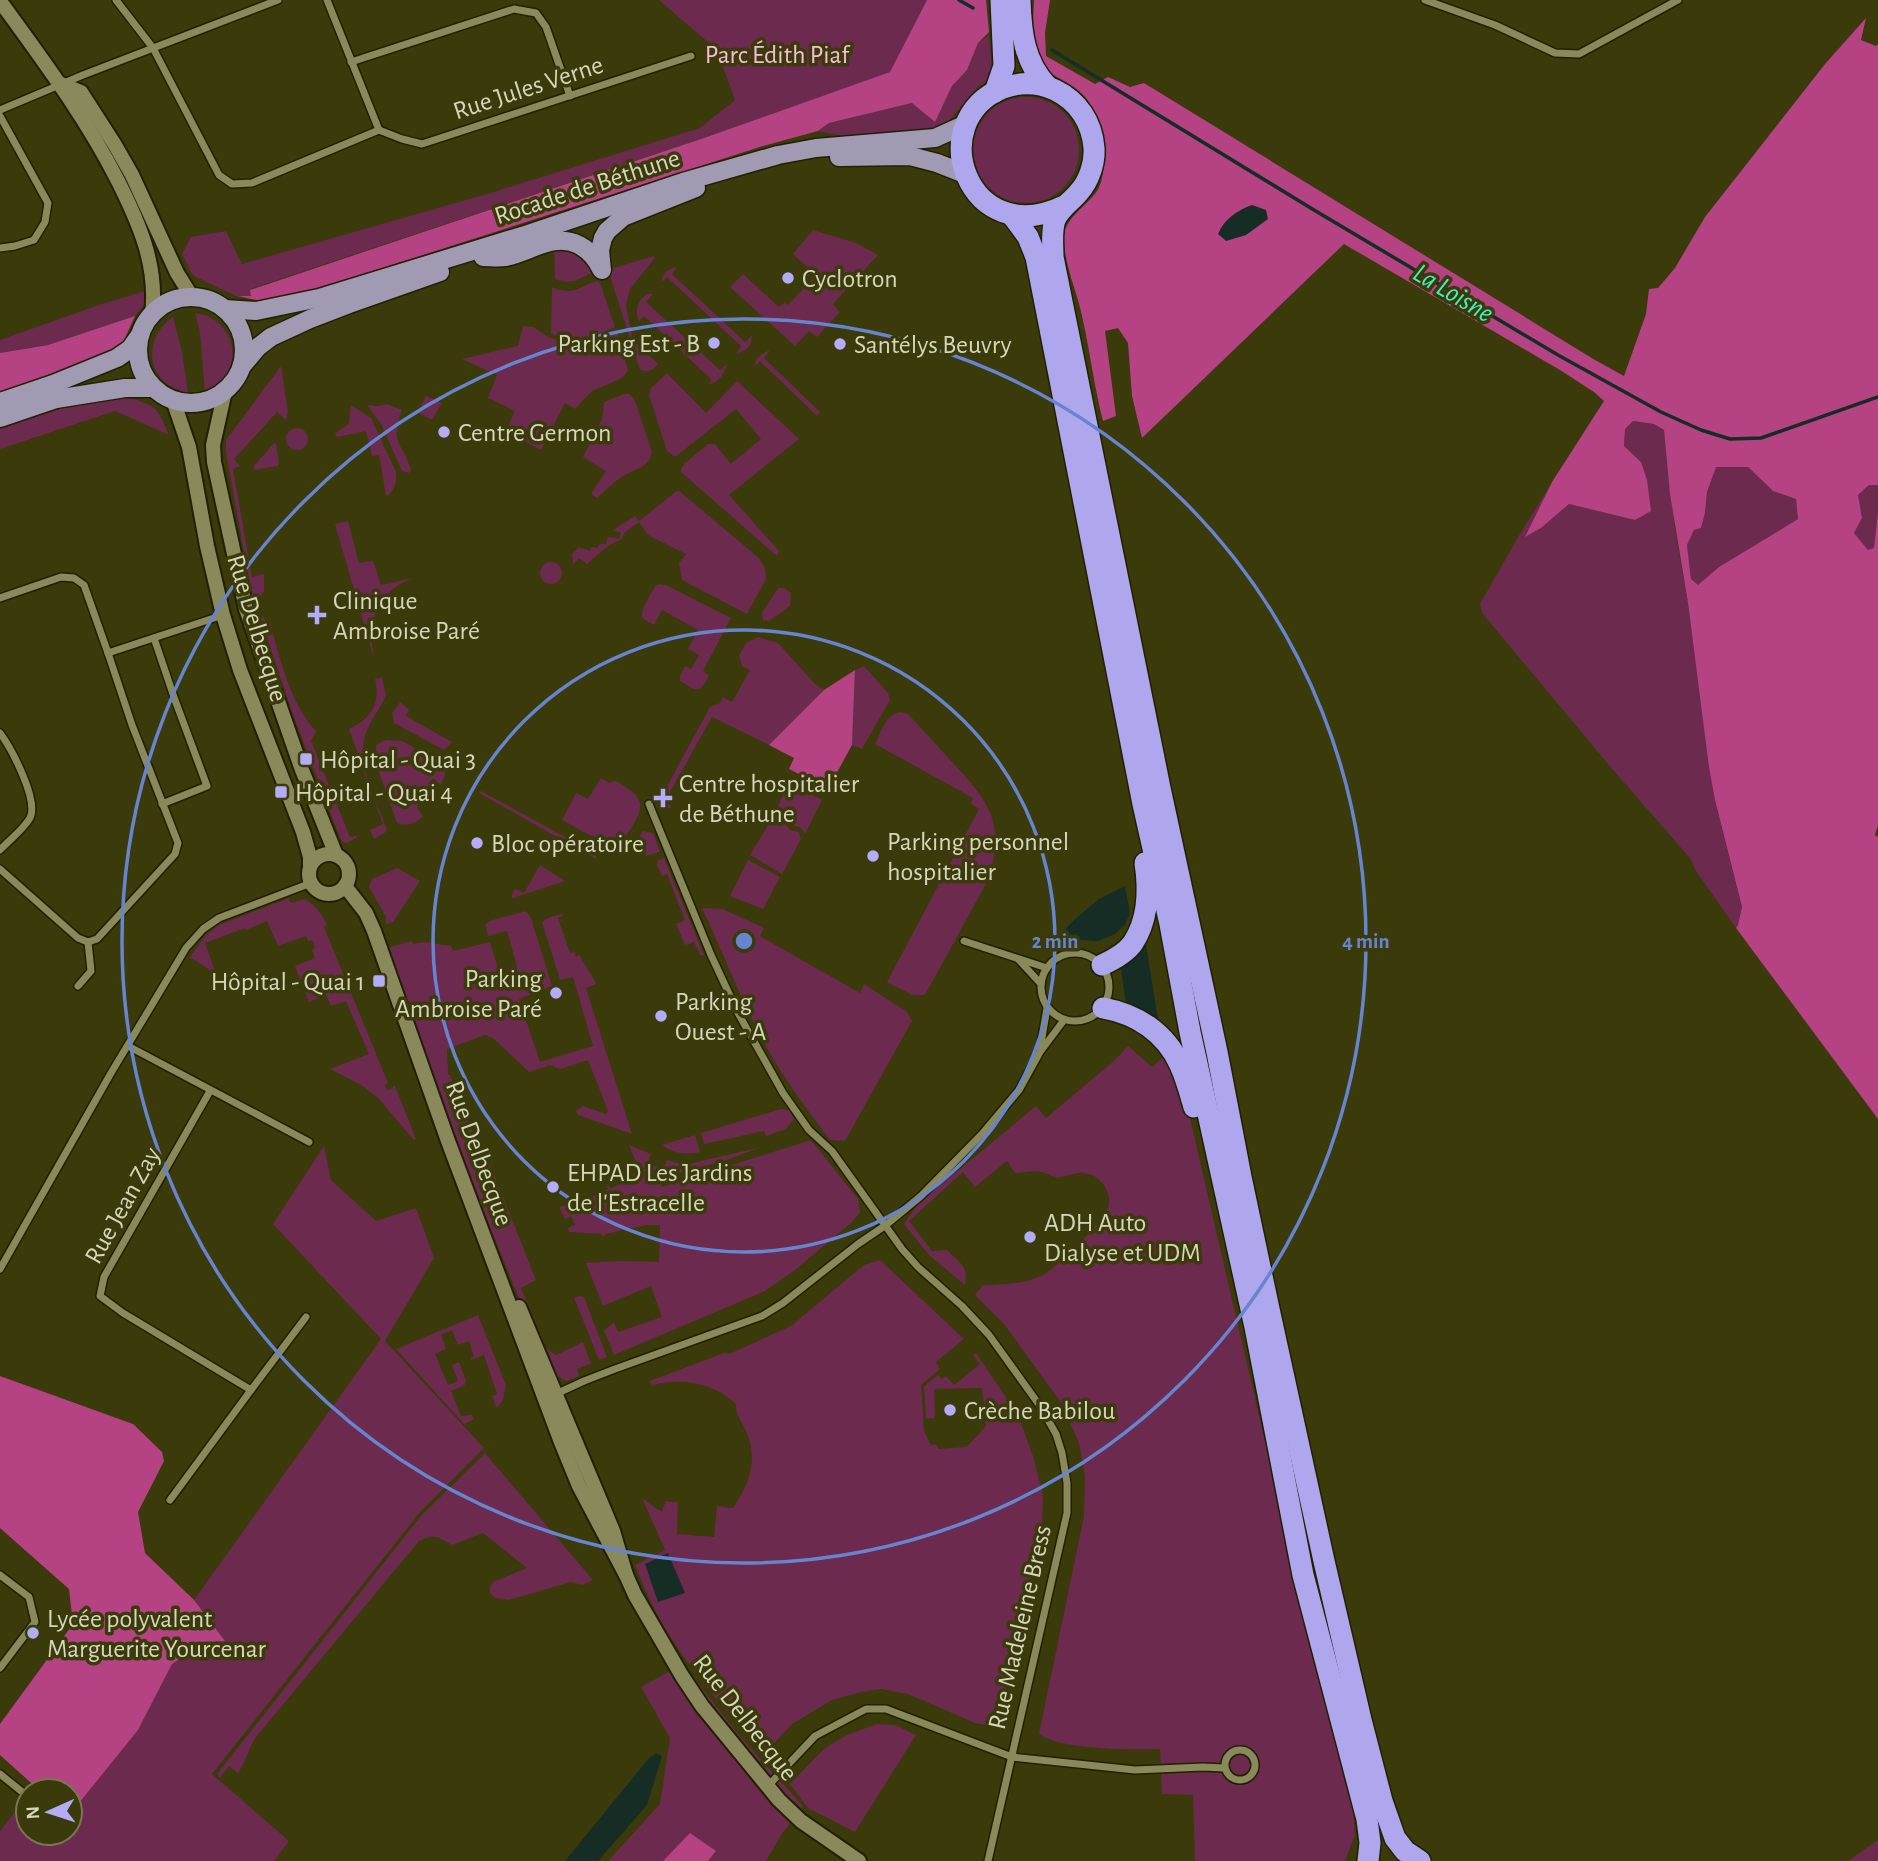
<svg xmlns="http://www.w3.org/2000/svg" width="1878" height="1861" font-family="'Alegreya Sans',sans-serif">
<style>
.green{fill:#6c2a4e}
.forest{fill:#b54283;fill-rule:evenodd}
.water{fill:#162d25}
.lines{fill:none;stroke-linecap:round;stroke-linejoin:round}
.stream{stroke:#162d25;stroke-width:3.5}
.street-casing{stroke:#212000;stroke-width:10}
.secondary-casing{stroke:#212000;stroke-width:18}
.primary-casing{stroke:#212000;stroke-width:21}
.highway-casing{stroke:#212000;stroke-width:24}
.street{stroke:#89895b;stroke-width:7}
.secondary{stroke:#89895b;stroke-width:14}
.primary{stroke:#a09bb3;stroke-width:18}
.highway{stroke:#afa7ee;stroke-width:21}
.ring{fill:none;stroke:#6784ce;stroke-width:3.5}
.poi-dot{fill:#b5acf8;stroke:#3a3a0a;stroke-width:2.5}
.labels{text-anchor:middle;stroke-width:7;stroke-linejoin:round;paint-order:stroke}
.park-label{font-size:26px;fill:#f7bbd7;stroke:#3a3a0a}
.street-label{font-size:26px;fill:#d5d6be;stroke:#3a3a0a}
.poi-label{font-size:26px;fill:#d5d6be;stroke:#3a3a0a;text-anchor:start}
.water-label{font-size:28px;font-style:italic;fill:#43eebd;stroke:#3a3a0a}
.centre{fill:#6784ce;stroke:#3a3a0a;stroke-width:3.5}
.ring-label{font-size:21px;text-anchor:middle;font-weight:bold;fill:#6784ce;stroke:#3a3a0a;stroke-width:7;stroke-linejoin:round;paint-order:stroke}
</style>
<rect width="100%" height="100%" fill="#3a3a0a"/>
<g class="green">
<polygon points="659,0 927,0 891,72 701,139 250,289 252,296 238,297 196,277 192,274 182,254 191,237 226,231 242,264 487,194 700,128 735,100 717,50"/>
<polygon points="989,35 992,70 986,82 978,87 946,124 938,128 921,132 877,138 847,137 818,131 829,123 912,103 935,121 952,86 967,70 978,43"/>
<circle cx="1026" cy="150" r="53"/>
<polygon points="813,230 856,243 878,255 833,304 840,312 817,337 809,331 795,346 730,287 743,274 779,307 785,302 788,305 816,275 793,254"/>
<path d="M554 246 572 248 596 270C582 278 571 286 555 279Z"/>
<path d="M654 256V259L630 289 626 306 633 340 658 364C653 371 647 372 640 370L610 276 613 268Z"/>
<path d="M677 267 672 274 745 342 752 335C752 346 747 351 736 354L741 346 667 277 661 283C663 273 667 269 677 267Z"/>
<path d="M597 281 600 283 615 327 587 339 555 335 551 333 552 287C575 297 578 286 597 281Z"/>
<polygon points="145,291 145,304 135,316 48,345 0,353 0,340 99,305"/>
<path d="M647 294H653L646 302 720 370 727 364C723 376 720 381 708 385L712 380 644 316 639 321C634 311 638 300 647 294Z"/>
<path d="M195 313C227 316 245 354 223 380 218 385 211 389 205 393L200 333Z"/>
<path d="M173 317 182 352 188 393C148 385 139 341 173 317Z"/>
<polygon points="523,326 533,327 550,338 587,345 617,332 628,370 624,376 618,380 592,391 575,409 565,403 541,450 506,431 515,411 488,398 497,375 462,359 518,346"/>
<path d="M770 350 764 358 820 412 817 416 760 361 754 367C756 357 761 354 770 350Z"/>
<polygon points="281,366 288,412 286,420 277,412 234,459 240,466 233,469 252,577 264,574 264,591 255,605 253,602 226,452 226,440"/>
<polygon points="667,373 706,413 737,381 799,439 729,495 779,551 777,556 681,472 681,469 684,464 708,444 715,444 731,464 761,439 736,409 675,457 667,451 649,395 651,388"/>
<path d="M624 394H630L635 401 652 452C649 468 635 469 623 476 614 482 605 491 597 498L591 494 606 471 583 457 602 419 604 402Z"/>
<polygon points="426,396 442,403 432,420 418,412"/>
<path d="M130 398C159 407 157 408 169 435L115 411 0 449V422L76 404Z"/>
<path d="M387 404 402 410C389 444 403 442 411 470L409 473 402 471 381 424 367 405 377 406Z"/>
<path d="M351 405 371 418 396 472C397 482 395 488 388 496L386 495C383 481 382 468 379 455L372 456 366 431 337 437 335 433 349 424Z"/>
<polygon points="1632,421 1654,424 1664,430 1675,529 1688,603 1715,800 1742,908 1738,925 1736,928 1696,871 1690,858 1614,771 1482,613 1480,604 1518,537 1551,484 1526,536 1541,528 1569,504 1635,520 1641,462 1624,446 1625,429"/>
<circle cx="297" cy="439" r="11"/>
<polygon points="274,443 276,444 279,463 278,466 254,470 254,466"/>
<polygon points="1715,467 1748,467 1773,491 1796,499 1798,519 1719,567 1698,585 1691,579 1687,545 1694,530 1701,527 1705,513 1707,492"/>
<polygon points="1869,485 1878,485 1878,512 1874,548 1868,551 1854,533 1862,518 1857,495"/>
<polygon points="678,490 759,558 765,568 766,579 747,614 682,580 679,563 686,554 648,535 639,522 625,532 622,539 609,545 587,564 579,558 573,565 572,554 579,547 590,551 592,547 598,548 600,544 606,544 608,537 619,539 621,533 613,530 635,516 639,521"/>
<path d="M348 521 359 563 373 561 381 585 413 578C398 584 386 592 378 607L360 600 361 604 376 611C371 628 371 641 374 659L335 524Z"/>
<circle cx="551" cy="573" r="11"/>
<path d="M660 584 666 585 731 618 703 671 709 675C700 695 697 691 680 681V676L685 666 691 669 699 655 688 649 698 630 662 610 654 625C652 624 644 620 643 618 638 611 652 593 656 585Z"/>
<polygon points="778,588 784,588 791,593 790,606 769,621 763,620 762,613"/>
<path d="M260 617H263L267 623 270 622C279 657 291 705 316 731L311 741 350 837 356 836 357 838 346 843 342 841 340 838 292 712Z"/>
<polygon points="758,637 778,643 815,684 824,690 769,745 712,717 665,801 672,807 665,810 662,810 659,801 710,707 720,703 723,697 732,702 750,670 742,666 739,655 746,643"/>
<polygon points="864,666 888,693 890,700 862,749 852,745 855,670"/>
<path d="M382 677 386 695C381 707 373 717 368 728 353 760 375 797 386 827V832L374 839 370 830 383 824 349 729C371 719 381 704 375 679Z"/>
<polygon points="400,702 409,710 406,716 452,742 444,750 394,723 392,713"/>
<path d="M901 712 908 714C923 730 938 747 953 763 990 802 1006 825 988 880L925 995H912L887 982 979 809 971 804 973 798 875 744C881 732 886 713 901 712Z"/>
<path d="M386 740 402 741 443 764 445 775 441 785 433 778 417 807 423 817C416 823 406 827 397 823L376 764V745Z"/>
<path d="M601 778 609 783 616 781C624 787 638 792 640 803 643 811 630 832 624 837 620 840 613 841 608 840 593 840 575 826 562 820L576 793 588 799Z"/>
<polygon points="789,783 822,800 805,834 800,827 792,825 786,818 778,819 774,814"/>
<polygon points="481,791 596,854 596,859 479,793"/>
<polygon points="770,822 784,822 790,830 799,832 801,839 782,874 750,855"/>
<polygon points="643,831 653,833 660,852 646,856 643,841 637,842 629,855"/>
<polygon points="664,858 704,955 701,956 694,942 685,945 676,924 685,920 667,874 662,876 657,865 658,860"/>
<polygon points="748,860 780,877 763,909 730,896"/>
<polygon points="540,865 565,881 513,898 511,896 515,889 524,893"/>
<polygon points="397,868 420,881 393,922 386,924 386,917 369,887 372,879"/>
<path d="M289 898 291 903 304 899C316 905 320 912 327 924L324 927 388 1083 385 1085 387 1090 393 1088V1086H395L416 1139 414 1140 379 1099 363 1086 330 1069 369 1054 346 1001 331 1006 326 995 309 1002 295 966 315 958 312 950 315 948 312 940 308 941 306 936 278 946 267 921 246 930 245 928 205 943 216 974 190 957 206 935 219 925Z"/>
<path d="M702 908 723 909 764 928 760 936 860 993 864 984 907 1012 912 1021 845 1141 830 1140C806 1108 782 1076 763 1041 740 998 723 952 702 908Z"/>
<path d="M526 911 531 918 552 986 519 999 540 1062 593 1046 573 977 560 980 542 922 550 917 562 914 563 916 558 918 570 953 575 952 576 957 580 955C584 966 592 973 596 984L586 988 632 1134 578 1115 576 1111 583 1106 606 1114 608 1111 588 1060 560 1069 550 1065 529 1072 493 1038 485 1035 447 1049 448 1075H450L477 1142 481 1141 536 1280 521 1288 546 1348 556 1355 583 1342 591 1364 577 1369 579 1376 567 1381 557 1376 554 1372 517 1293 477 1196 387 948 412 941 413 944 424 942 451 946 453 951 490 942 498 968H501L503 972 517 967 507 931 488 936 485 925 489 921Z"/>
<path d="M1128 1046 1152 1067 1168 1053 1186 1101 1325 1700 1353 1809 1355 1835 1345 1861H1195L1193 1795 1162 1794 1160 1749C1133 1750 1060 1750 1039 1734L1084 1516 1085 1476 1079 1443 1062 1404 1004 1324 975 1295 983 1285C1004 1284 1021 1285 1041 1276 1055 1270 1108 1218 1109 1203 1110 1192 1103 1181 1094 1176 1077 1168 1071 1178 1057 1177 1052 1177 1047 1173 1042 1172 1034 1170 1024 1173 1015 1173L1007 1161 975 1187 963 1172 909 1221 932 1251 947 1250C960 1263 969 1266 965 1285L929 1255 904 1224 918 1204 1036 1106 1046 1118 1115 1060Z"/>
<polygon points="781,1109 789,1110 794,1119 786,1129 766,1136 764,1131 704,1144 701,1133"/>
<path d="M695 1135 700 1152C686 1155 674 1154 662 1145Z"/>
<polygon points="811,1140 858,1199 860,1212 852,1222 795,1270 765,1291 614,1355 604,1330 614,1323 618,1332 662,1317 651,1286 603,1306 586,1263 620,1261 659,1262 660,1225 647,1225 605,1234 605,1236 602,1236 602,1234 569,1232 568,1228 575,1225 571,1216 565,1219 559,1207 583,1200 583,1197 587,1196 589,1199 608,1189 607,1186 608,1185 610,1188 624,1183 623,1178 640,1171 629,1145 651,1154 648,1163 663,1169 667,1160 685,1165 761,1147 724,1161 649,1181 651,1184 660,1181 662,1187"/>
<polygon points="324,1146 331,1180 376,1221 416,1208 434,1258 385,1341 484,1448 420,1512 212,1774 289,1841 274,1861 0,1861 0,1831 28,1795 28,1833 70,1833 70,1803 79,1802 138,1730 172,1664 206,1642 224,1641 194,1600 381,1339 273,1224"/>
<path d="M880 1260 964 1339 936 1362 940 1369 921 1385 924 1431 931 1445H937L938 1449 967 1447 986 1426 982 1388 934 1389 935 1418 926 1419 924 1386 938 1375 942 1379 946 1376 954 1385 980 1364 973 1355 976 1353 1018 1415 1033 1456 1043 1496 1042 1530 1001 1707 994 1721 988 1725 975 1723 908 1694 881 1689 861 1692 832 1700 792 1724 764 1754C732 1717 698 1680 671 1638 656 1615 645 1590 635 1565L665 1550 642 1498 657 1509 662 1511 666 1501 678 1503 677 1534 714 1537 717 1506 733 1508C750 1483 759 1458 745 1429 741 1420 735 1414 736 1404 712 1382 682 1378 652 1385L650 1381 724 1353 729 1354 791 1326 864 1265Z"/>
<polygon points="581,1296 584,1297 607,1357 599,1360 575,1300 575,1297"/>
<polygon points="478,1315 506,1385 503,1400 497,1408 492,1396 497,1394 484,1355 471,1360 471,1358 474,1356 469,1341 458,1345 452,1330 441,1335 446,1349 435,1354 448,1385 458,1381 452,1365 459,1362 466,1381 465,1385 451,1391 461,1416 472,1415 474,1419 464,1424 396,1349"/>
<path d="M485 1453 593 1580 582 1585 571 1582 509 1600 495 1598 490 1593V1586L493 1582 527 1568 483 1533 452 1545C438 1537 434 1533 419 1541L256 1737C248 1749 246 1762 238 1773L229 1766 220 1778 217 1774 420 1517Z"/>
<polygon points="683,1664 738,1734 803,1806 782,1834 766,1861 708,1861 716,1851 690,1834 663,1861 608,1861 660,1804 670,1738 641,1687"/>
<polygon points="877,1724 895,1725 916,1735 855,1832 808,1808 790,1784 825,1748 847,1735"/>
<polygon points="1878,1840 1878,1861 1848,1861 1875,1842"/>
</g>
<g class="forest">
<polygon points="927,0 986,0 989,32 978,43 967,70 952,86 935,122 912,103 829,123 818,131 763,146 286,299 269,303 238,296 251,296 250,290 701,139 890,72"/>
<path d="M1034 0H1050L1045 33 1046 56 1095 84 1108 77 1130 87 1144 83 1595 360 1624 376 1646 314 1649 289 1658 288 1675 268 1705 217 1825 64 1866 18 1861 40 1876 46 1878 44V485H1869L1858 495 1862 518 1854 533 1868 550 1874 548 1878 512V825L1875 835 1878 837V1119L1736 928 1738 925 1742 907 1715 800 1709 767 1688 603 1670 494 1664 430 1654 424 1633 421 1625 429 1624 446 1641 462 1647 480 1651 511 1635 520 1569 504 1541 528 1525 537 1552 482 1604 401 1594 392 1560 370 1344 244 1142 438 1132 396 1128 343 1118 328 1105 331 1116 416 1103 421C1094 386 1090 351 1082 316 1077 291 1064 265 1064 238 1064 218 1086 207 1097 191 1108 174 1103 137 1096 118 1090 98 1080 90 1062 80 1056 76 1049 73 1045 67 1031 49 1033 22 1034 0ZM1716 467H1748L1773 491 1796 499 1798 519 1719 567 1698 585 1691 579 1687 545 1694 530 1701 528 1705 513 1707 492Z"/>
<polygon points="135,316 121,347 89,364 0,393 0,353 48,345"/>
<polygon points="855,670 852,745 828,789 789,769 794,758 769,745 824,690"/>
<polygon points="0,1376 133,1424 162,1452 164,1461 138,1512 145,1553 194,1600 225,1641 206,1642 172,1664 138,1730 79,1803 70,1803 70,1791 40,1791 0,1755 0,1724 73,1624 69,1589 0,1528"/>
<polygon points="690,1833 716,1851 708,1861 663,1861"/>
</g>
<g class="water">
<path d="M1252 205 1266 210 1268 219 1246 235 1226 241 1218 234C1224 219 1238 210 1252 205Z"/>
<polygon points="1125,886 1130,913 1125,925 1115,934 1098,941 1082,940 1050,945 1075,919 1099,899"/>
<polygon points="1146,945 1158,1019 1140,1009 1126,1004 1120,962"/>
<polygon points="668,1553 685,1593 658,1602 645,1564"/>
<polygon points="656,1753 662,1756 647,1805 598,1861 565,1861 649,1758"/>
</g>
<g class="lines">
<g class="stream">
<polyline points="959,0 973,8"/>
<polyline points="1052,50 1314,210 1558,355 1661,412 1701,430 1730,439 1761,438 1878,397"/>
</g>
<g class="street-casing">
<g id="street">
<polyline points="116,0 153,48 219,175 232,184 252,183 379,130"/>
<polyline points="327,0 379,130"/>
<polyline points="1425,0 1495,25 1555,53 1579,54 1678,0"/>
<polyline points="351,62 514,9 536,13 546,27 570,96"/>
<polyline points="0,110 83,75 278,0"/>
<polyline points="0,116 48,203 45,222 34,240 15,246 0,248"/>
<polyline points="379,130 402,139 422,144 691,56"/>
<polyline points="0,598 61,577 74,578 84,585 108,653 223,615"/>
<polyline points="154,638 175,700 207,786 162,804"/>
<path d="M0 733C11 748 39 800 30 818 23 830 9 840 0 850"/>
<polyline points="649,804 711,955 738,1013 783,1093 809,1130 832,1151 902,1249 918,1267 962,1306 989,1335 1040,1406 1056,1434 1062,1453 1067,1483 1067,1513 988,1861"/>
<polyline points="0,869 78,938 88,942 97,939 175,854 178,843 132,725 108,653"/>
<polyline points="964,941 1047,968"/>
<circle cx="1075" cy="987" r="34"/>
<polyline points="1019,960 1041,984"/>
<polyline points="78,986 91,971 88,942"/>
<polyline points="128,1046 309,1142"/>
<polyline points="1040,1049 1047,1008"/>
<polyline points="210,1091 104,1277 100,1296 123,1313 251,1390 306,1317"/>
<polyline points="0,1269 111,1073 186,948 203,929 219,918 311,883"/>
<polyline points="556,1394 584,1381 615,1369 762,1316 783,1303 858,1244 886,1225 921,1196 982,1134 1019,1090 1040,1052 1064,1020"/>
<polyline points="170,1500 251,1390"/>
<polyline points="0,1575 29,1597 35,1622 0,1668"/>
<circle cx="1240" cy="1765" r="15"/>
<polyline points="0,1774 26,1795"/>
<polyline points="768,1786 815,1736 866,1709 886,1709 1012,1757 1135,1770 1203,1767 1224,1768"/>
</g>
</g>
<g class="secondary-casing">
<g id="secondary">
<path d="M0 1C42 59 85 116 118 181 139 223 158 266 152 314"/>
<polyline points="61,84 81,92 115,145 132,175 177,273 192,297"/>
<polyline points="225,391 213,445 214,462 246,609 302,770 336,855"/>
<polyline points="173,400 189,447 207,546 223,615 240,670 303,832 310,857 310,866"/>
<circle cx="329" cy="874" r="20"/>
<polyline points="345,886 366,913 374,931 448,1141 561,1442 579,1486 626,1575"/>
<polyline points="519,1307 613,1531 626,1575 635,1595 682,1676 702,1706 779,1800 801,1821 859,1861"/>
</g>
</g>
<g class="primary-casing">
<g id="primary">
<polyline points="839,157 910,156 937,163 965,174"/>
<path d="M483 257C490 257 498 258 505 257 530 253 552 232 579 245 590 251 596 258 601 269"/>
<polyline points="602,270 600,250 603,238 607,231 623,217 696,188"/>
<circle cx="191" cy="350" r="53"/>
<polyline points="225,309 256,311 319,298 528,234 683,182 778,155 816,148 935,138 966,124"/>
<polyline points="242,366 258,347 271,337 310,319 349,304 440,272"/>
<polyline points="0,402 53,384 117,358 130,349 140,335"/>
<polyline points="0,418 56,399 125,388 153,388"/>
</g>
</g>
<g class="highway-casing">
<g id="highway">
<path d="M1020 0C1021 32 1024 62 1047 86"/>
<polyline points="995,92 1004,66 1001,0"/>
<path d="M1064 206C968 252 922 121 1003 88 1020 82 1038 82 1055 90 1078 101 1092 122 1094 148 1095 163 1089 181 1079 192 1071 202 1060 208 1055 220 1051 231 1053 246 1053 257L1160 788 1217 1052 1241 1177 1269 1309 1324 1561 1361 1720 1382 1801 1395 1838 1405 1851 1420 1861"/>
<polyline points="1012,215 1028,237 1036,257 1143,804 1170,924 1190,1032 1255,1327 1303,1575 1367,1819 1370,1843 1368,1861"/>
<path d="M1102 965C1113 960 1126 953 1133 943 1148 920 1149 889 1145 863"/>
<path d="M1103 1008C1137 1014 1166 1033 1180 1065 1186 1078 1190 1093 1194 1107"/>
</g>
</g>
<use href="#street" class="street"/>
<use href="#secondary" class="secondary"/>
<use href="#primary" class="primary"/>
<use href="#highway" class="highway"/>
</g>
<g class="ring">
<circle cx="744" cy="941" r="311"/>
<circle cx="744" cy="941" r="622"/>
</g>
<g class="poi-dot">
<circle cx="788" cy="278" r="7"/>
<circle cx="714" cy="343" r="7"/>
<circle cx="840" cy="344" r="7"/>
<circle cx="444" cy="432" r="7"/>
<path d="M313.5 604.5h7v7h7v7h-7v7h-7v-7h-7v-7h7z"/>
<rect x="299" y="752" width="14" height="14" rx="3.5"/>
<rect x="274" y="785" width="14" height="14" rx="3.5"/>
<path d="M659.5 787.5h7v7h7v7h-7v7h-7v-7h-7v-7h7z"/>
<circle cx="477" cy="843" r="7"/>
<circle cx="873" cy="856" r="7"/>
<rect x="372" y="974" width="14" height="14" rx="3.5"/>
<circle cx="556" cy="993" r="7"/>
<circle cx="661" cy="1016" r="7"/>
<circle cx="553" cy="1187" r="7"/>
<circle cx="1030" cy="1237" r="7"/>
<circle cx="950" cy="1410" r="7"/>
<circle cx="33" cy="1633" r="7"/>
</g>
<g class="labels">
<g class="park-label">
<text x="777" y="63">Parc Édith Piaf</text>
</g>
<g class="street-label">
<text transform="translate(528 87) rotate(-18)" y="9">Rue Jules Verne</text>
<text transform="translate(587 186) rotate(-18)" y="9">Rocade de Béthune</text>
<text transform="translate(258 628) rotate(73)" y="9">Rue Delbecque</text>
<text transform="translate(480 1153) rotate(70)" y="9">Rue Delbecque</text>
<text transform="translate(122 1205) rotate(-61)" y="9">Rue Jean Zay</text>
<text transform="translate(1019 1627) rotate(-77)" y="9">Rue Madeleine Bress</text>
<text transform="translate(746 1717) rotate(52)" y="9">Rue Delbecque</text>
</g>
<g class="poi-label">
<text x="802" y="287">Cyclotron</text>
<text x="700" y="352" text-anchor="end">Parking Est - B</text>
<text x="854" y="353">Santélys Beuvry</text>
<text x="458" y="441">Centre Germon</text>
<text x="333" y="609">Clinique<tspan x="333" dy="30">Ambroise Paré</tspan></text>
<text x="320" y="768">Hôpital - Quai 3</text>
<text x="679" y="792">Centre hospitalier<tspan x="679" dy="30">de Béthune</tspan></text>
<text x="295" y="801">Hôpital - Quai 4</text>
<text x="887" y="850">Parking personnel<tspan x="887" dy="30">hospitalier</tspan></text>
<text x="491" y="852">Bloc opératoire</text>
<text x="542" y="987" text-anchor="end">Parking<tspan x="542" dy="30">Ambroise Paré</tspan></text>
<text x="365" y="990" text-anchor="end">Hôpital - Quai 1</text>
<text x="675" y="1010">Parking<tspan x="675" dy="30">Ouest - A</tspan></text>
<text x="567" y="1181">EHPAD Les Jardins<tspan x="567" dy="30">de l'Estracelle</tspan></text>
<text x="1044" y="1231">ADH Auto<tspan x="1044" dy="30">Dialyse et UDM</tspan></text>
<text x="964" y="1419">Crèche Babilou</text>
<text x="47" y="1627">Lycée polyvalent<tspan x="47" dy="30">Marguerite Yourcenar</tspan></text>
</g>
<g class="water-label">
<text transform="translate(1454 292) rotate(31)" y="10">La Loisne</text>
</g>
</g>
<circle cx="744" cy="941" r="10" class="centre"/>
<g class="ring-label">
<text x="1055" y="948">2 min</text>
<text x="1366" y="948">4 min</text>
</g>
<g transform="translate(49 1812) rotate(267)"><circle r="33" fill="#3a3a0a" stroke="#787852" stroke-width="2"/>
<path d="M0-5L12 26L0 18L-12 26Z" fill="#b5acf8"/>
<text y="-10" font-size="19" font-weight="bold" text-anchor="middle" fill="#d5d6be">N</text>
</g>
</svg>
